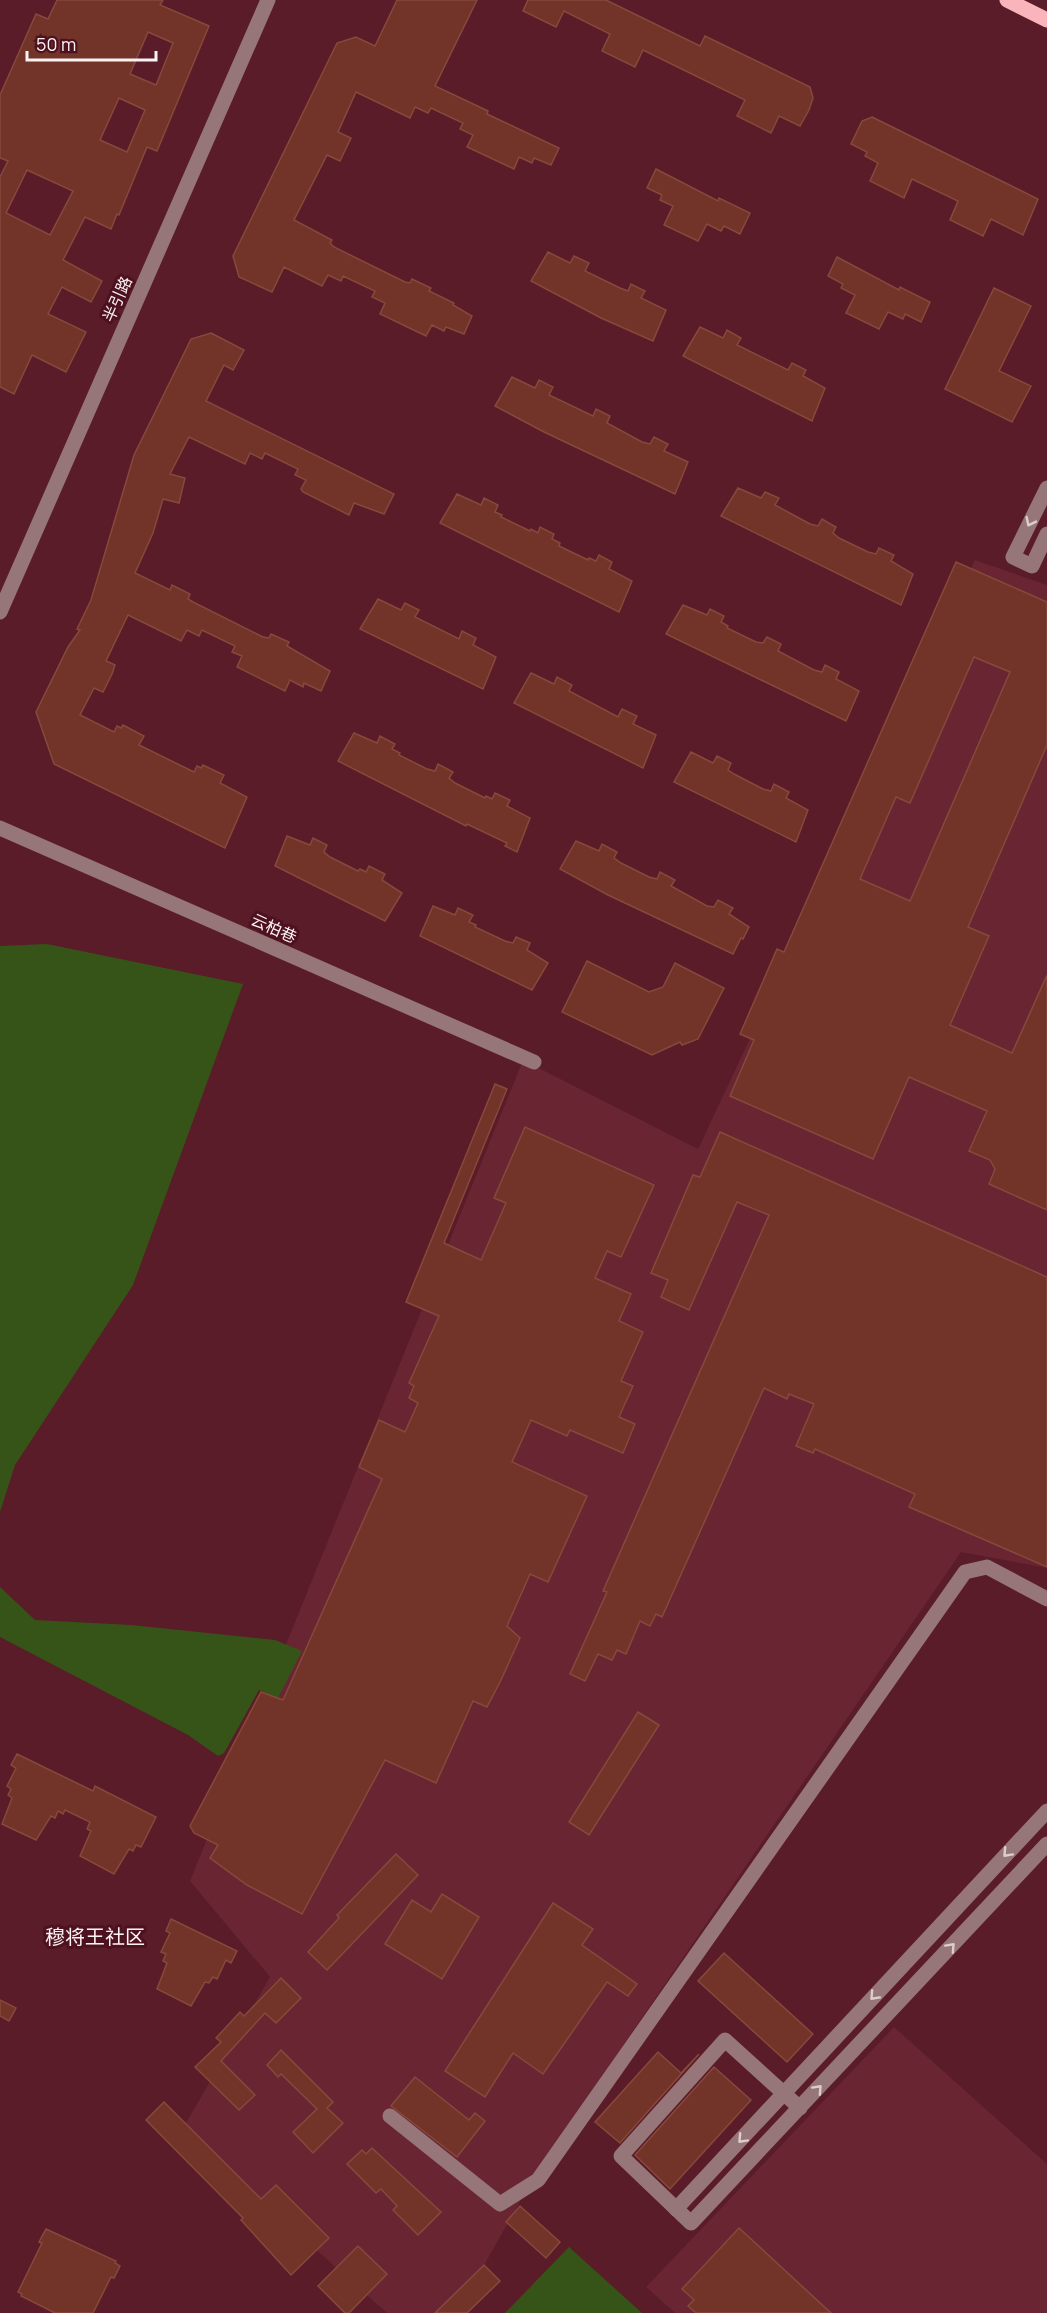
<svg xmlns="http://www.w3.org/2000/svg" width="1047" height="2313" font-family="Manrope,'Noto Sans SC',sans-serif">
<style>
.built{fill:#692532}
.green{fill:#365418}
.building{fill:#723429;stroke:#88483c;stroke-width:1.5;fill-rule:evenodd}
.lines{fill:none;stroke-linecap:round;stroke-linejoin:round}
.minor{stroke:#977679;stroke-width:15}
.major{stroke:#fab5bc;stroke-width:15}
.oneway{stroke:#ddcdce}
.labels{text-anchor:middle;stroke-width:6;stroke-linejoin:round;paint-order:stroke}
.street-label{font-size:16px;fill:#fbf2f3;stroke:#4d111f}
.quarter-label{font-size:20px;fill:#fbf2f3;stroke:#4d111f}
</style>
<rect width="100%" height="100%" fill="#591c28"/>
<g class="built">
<polygon points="975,560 1047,585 1047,1568 961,1552 539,2168 457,2313 387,2313 182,2130 270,1977 190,1881 523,1060 698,1149"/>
<polygon points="894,2027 1047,2164 1047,2313 675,2313 646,2287"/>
</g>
<g class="green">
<polygon points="47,944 243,984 133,1285 15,1465 0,1512 0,946"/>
<polygon points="0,1587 35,1620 131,1625 275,1640 302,1651 278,1698 259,1690 224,1753 218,1756 188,1735 0,1637"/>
<polygon points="569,2247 642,2313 505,2313"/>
</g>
<g class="building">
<path d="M57 0H163L160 5 209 26 157 151 147 147 119 215 117 214 111 229 85 217 63 260 102 281 91 302 62 287 48 314 86 332 66 372 32 355 14 394 0 387V177L8 161 0 158V95L36 14 48 19ZM148 32 173 43 156 85 130 74ZM119 98 145 110 127 152 100 140ZM27 170 73 191 50 235 6 213Z"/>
<polygon points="397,0 477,0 435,86 488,111 487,114 559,148 551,165 534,158 532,163 519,157 514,169 467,147 473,135 460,129 463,123 431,108 428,113 415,107 410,118 356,92 338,132 351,138 340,161 327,155 294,220 332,240 330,243 334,247 405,282 410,283 412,279 431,288 429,291 454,303 453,305 472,316 464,334 446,327 444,331 432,325 426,336 380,314 385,303 372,297 375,291 343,276 341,281 328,275 322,286 284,267 272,292 239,277 233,256 337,43 356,37 375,46"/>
<polygon points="528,0 606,0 700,46 705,36 810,87 813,98 809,110 800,126 779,116 771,133 737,116 745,100 643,50 635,67 602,51 610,34 564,11 556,27 523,11"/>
<polygon points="872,117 1038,199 1023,235 991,219 983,236 950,220 958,201 912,179 904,198 870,181 878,163 865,156 867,152 851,144 862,121"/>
<polygon points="656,169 718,201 719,198 750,213 740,234 724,226 721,231 707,224 698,241 664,225 673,206 660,200 662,195 647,188"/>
<polygon points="548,252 570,263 574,256 589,263 585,271 620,288 628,291 631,284 645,291 641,298 666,310 653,341 601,318 531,281"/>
<polygon points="837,257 899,290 900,287 930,302 921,322 905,314 903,319 888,312 879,329 846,313 855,295 841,288 843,284 828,276"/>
<polygon points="994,288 1031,306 999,371 1031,386 1012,422 945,389"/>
<polygon points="700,327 723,338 727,330 741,338 737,345 788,370 792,363 806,370 803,376 825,388 812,421 683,356"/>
<polygon points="211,333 244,350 233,370 224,365 206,401 394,494 384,514 354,503 349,515 303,492 301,489 306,480 295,475 298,469 265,453 262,459 250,453 245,464 189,437 170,474 185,478 179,503 163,499 153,533 135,573 170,590 172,585 190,594 188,599 193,602 263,637 269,638 271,634 289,642 287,646 330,671 321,691 304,683 303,687 290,680 285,691 237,667 242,656 232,652 235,646 202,630 199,636 187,630 181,641 128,615 106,661 115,665 112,674 103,692 94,688 80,715 114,732 117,726 121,728 123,725 144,736 139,745 194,772 197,766 201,768 203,765 224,775 220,783 247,797 225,848 54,764 36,712 68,647 80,630 77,629 91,600 134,455 191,339"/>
<polygon points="512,377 535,388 539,380 553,387 549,395 593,416 596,409 610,416 607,423 642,442 650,444 654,437 668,444 664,451 688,462 675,494 544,432 495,406"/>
<polygon points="738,488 761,498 765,492 779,498 775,505 810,524 818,526 822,519 836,527 833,533 839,538 868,552 876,554 879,548 894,555 891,561 913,574 901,605 721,516"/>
<polygon points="457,494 481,505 484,498 498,505 495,512 502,515 501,517 530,531 531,529 538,533 540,527 554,534 552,539 560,543 559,546 588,560 589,558 596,561 599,555 612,562 609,569 632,581 619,612 440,523"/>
<path d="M956 562 1047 602V745L968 927 989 936 950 1025 1012 1053 1047 975V1210L989 1184 995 1169 990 1160 969 1151 987 1111 909 1077 873 1159 730 1096 754 1040 740 1034 777 949 784 952ZM974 657 1010 672 910 901 860 879 896 797 910 803Z"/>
<polygon points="378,599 401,610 405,603 419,610 415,617 459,639 462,631 476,638 473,645 496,657 483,689 360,629"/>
<polygon points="683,605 707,615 710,609 724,616 721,622 728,626 727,628 756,642 763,643 767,637 781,644 778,651 814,670 822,672 825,665 839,672 836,679 859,691 846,721 666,634"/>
<polygon points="531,673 554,684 557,677 572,685 569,691 618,717 622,709 637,716 633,724 656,735 643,768 514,703"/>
<polygon points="354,733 377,743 380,736 395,744 392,749 400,753 399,755 427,769 435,771 438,764 453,772 449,778 455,783 485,798 486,796 492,799 495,793 510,800 507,806 530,818 517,852 505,846 507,843 467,824 466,826 338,761"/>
<polygon points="691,752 713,763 717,756 731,763 728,770 734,774 763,789 771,791 774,784 789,792 786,798 808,810 796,842 674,782"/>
<polygon points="287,836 310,845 313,838 327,845 324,852 330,857 358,871 360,869 366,872 369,866 385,874 382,880 402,893 385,921 275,866"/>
<polygon points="576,841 599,851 602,844 617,852 614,858 621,863 649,877 657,879 660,872 675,880 671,886 707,906 714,907 718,900 733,908 729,914 749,927 743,939 741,938 733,954 608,895 560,869"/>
<polygon points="433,906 455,915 458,908 473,915 469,922 476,925 475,927 505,941 513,943 516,937 530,943 527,950 548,963 532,990 420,936"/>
<polygon points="587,961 649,992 663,987 675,963 724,988 698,1039 682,1045 680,1042 652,1055 562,1012"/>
<polygon points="495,1084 507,1089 444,1243 481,1260 506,1203 494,1198 525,1127 654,1185 621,1257 607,1251 595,1278 631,1294 619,1321 643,1332 621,1381 633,1386 619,1417 635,1424 623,1453 570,1430 567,1436 531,1420 512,1462 587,1496 548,1582 530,1574 507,1626 520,1638 501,1680 487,1707 473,1701 436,1783 385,1760 302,1914 247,1885 210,1858 218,1845 194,1833 190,1826 261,1692 283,1700 382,1479 359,1467 379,1420 405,1432 418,1403 409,1398 414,1386 409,1383 439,1316 406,1302"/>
<polygon points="720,1132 1047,1277 1047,1567 909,1507 915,1494 815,1449 813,1453 796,1446 814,1404 789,1394 787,1399 764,1388 662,1617 656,1614 650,1626 640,1621 626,1654 617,1650 612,1660 598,1654 585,1681 570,1674 607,1592 603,1591 769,1215 737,1202 689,1310 661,1297 668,1280 651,1273 693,1175 700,1177"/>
<polygon points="638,1712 659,1725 589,1835 569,1822"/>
<polygon points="17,1754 93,1791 95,1786 156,1817 141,1847 136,1845 133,1851 129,1849 114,1874 80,1856 91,1831 87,1829 90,1822 65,1810 63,1814 58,1811 55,1818 51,1816 36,1840 2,1824 12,1798 8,1795 11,1789 7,1786 16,1768 11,1765"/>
<polygon points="396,1854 418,1875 327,1970 308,1952 339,1918 337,1915"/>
<polygon points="442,1894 479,1917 442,1979 385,1944 412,1900 431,1912"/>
<polygon points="553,1903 593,1929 582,1945 637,1984 628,1996 607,1982 543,2074 513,2053 485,2097 445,2071"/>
<polygon points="171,1919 237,1951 231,1963 226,1960 217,1979 213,1977 209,1983 205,1982 191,2006 157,1989 167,1963 163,1961 166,1954 161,1952 170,1933 166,1931"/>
<polygon points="724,1953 813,2034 787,2062 698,1981"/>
<polygon points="281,1978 301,1998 276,2023 265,2013 221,2061 255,2095 239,2110 195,2067 221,2042 216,2038 240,2012 244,2016"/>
<polygon points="0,2000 16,2008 9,2021 0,2016"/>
<polygon points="281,2050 333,2102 327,2108 343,2123 313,2153 293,2132 317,2109 281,2074 278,2077 267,2065"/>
<polygon points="658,2052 681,2073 699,2054 620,2143 595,2122"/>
<polygon points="714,2067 751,2100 670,2189 635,2155"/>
<polygon points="415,2077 469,2120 475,2113 485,2121 457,2157 391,2106"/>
<polygon points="164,2102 261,2199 276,2185 329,2238 291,2275 241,2220 243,2218 146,2120"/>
<polygon points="372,2148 441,2212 418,2235 393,2210 397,2206 381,2189 376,2193 347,2164 362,2150 366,2154"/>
<polygon points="520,2206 560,2242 546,2258 506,2222"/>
<polygon points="739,2228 831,2313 696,2313 688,2306 694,2300 682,2289"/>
<polygon points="46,2229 116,2261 115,2263 120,2266 114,2278 111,2277 93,2313 55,2313 21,2296 22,2294 18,2292 42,2243 39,2242"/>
<polygon points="358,2246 387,2274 349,2313 345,2313 318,2286"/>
<polygon points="484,2265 500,2281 467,2313 435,2313"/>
</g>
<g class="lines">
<g class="minor">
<polyline points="1047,488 1013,557 1032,566 1047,534"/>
<polyline points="0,612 268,0"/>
<polyline points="0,828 534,1062"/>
<polyline points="800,2108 725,2040 621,2156 691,2223 1047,1844"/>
<polyline points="390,2116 500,2204 538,2180 965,1572 987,1567 1047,1599"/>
<polyline points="676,2209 1047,1811"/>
</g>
<polyline class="major" points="1007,0 1047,20"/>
</g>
<defs><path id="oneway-chevron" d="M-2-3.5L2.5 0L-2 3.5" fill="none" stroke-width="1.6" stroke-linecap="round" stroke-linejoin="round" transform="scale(1.5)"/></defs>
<g class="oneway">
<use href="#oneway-chevron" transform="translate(1030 522) rotate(116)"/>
<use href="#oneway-chevron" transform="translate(1007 1853) rotate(133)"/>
<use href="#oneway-chevron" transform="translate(951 1947) rotate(-47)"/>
<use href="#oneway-chevron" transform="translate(874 1996) rotate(133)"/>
<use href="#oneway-chevron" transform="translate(818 2089) rotate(-47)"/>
<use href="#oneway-chevron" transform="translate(742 2139) rotate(133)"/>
</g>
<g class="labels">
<g class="street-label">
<text transform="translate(117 299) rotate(-66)" y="6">半引路</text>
<text transform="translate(274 928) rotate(24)" y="6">云柏巷</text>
</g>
<g class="quarter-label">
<text x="95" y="1944">穆将王社区</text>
</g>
</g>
<path d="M27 51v9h129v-9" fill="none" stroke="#fbf2f3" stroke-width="3"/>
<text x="36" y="51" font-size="18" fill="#fbf2f3" stroke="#4d111f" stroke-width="4.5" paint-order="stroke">50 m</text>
</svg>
